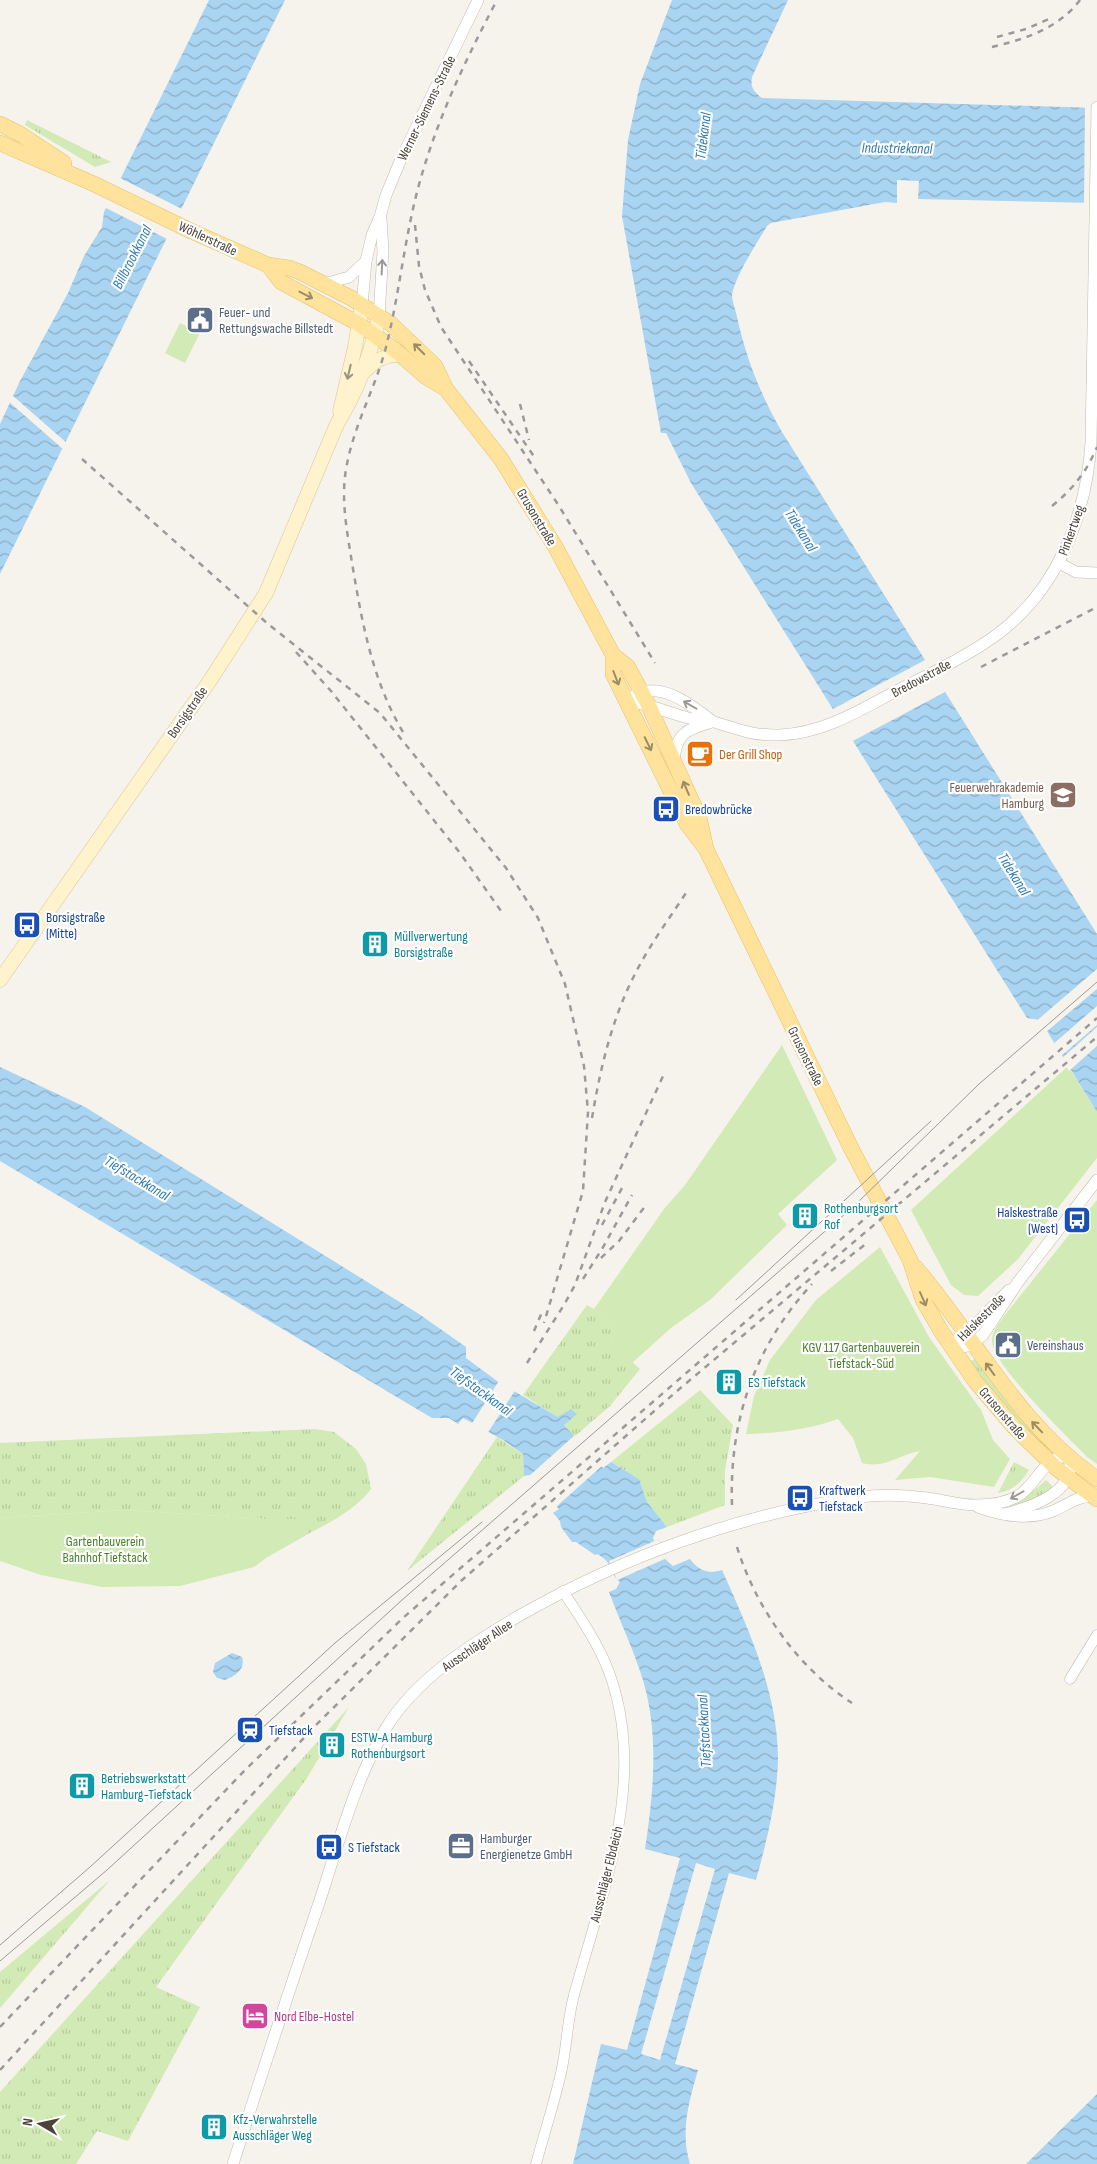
<svg xmlns="http://www.w3.org/2000/svg" width="1097" height="2164" font-family="'Sofia Sans Condensed',sans-serif">
<style>
.grass{fill:url(#grass-tufts)}
.garden{fill:#d2eab5}
.water{fill:url(#water-waves);fill-rule:evenodd}
.pier{fill:#f6f3ec}
.lines{fill:none;stroke-linecap:round;stroke-linejoin:round}
.minor-casing{stroke:#c2bbae;stroke-width:11}
.tertiary-casing{stroke:#c2bbae;stroke-width:12}
.secondary-casing{stroke:#d6c79b;stroke-width:15}
.primary-casing{stroke:#e6c16a;stroke-width:16}
.minor{stroke:#fff;stroke-width:10}
.tertiary{stroke:#fff;stroke-width:11}
.secondary{stroke:#fff3cd;stroke-width:14}
.primary{stroke:#ffe39c;stroke-width:15}
.tram{stroke:#9a9a9a;stroke-width:1}
.rail{stroke:#9a9a9a;stroke-width:2.5;stroke-dasharray:6 6;stroke-linecap:butt}
.oneway{stroke:#9c9892}
.oneway2{stroke:#9c8c66}
.oneway3{stroke:#9c937c}
.labels{text-anchor:middle;stroke-width:4.5;stroke-linejoin:round;paint-order:stroke}
.street-label{font-size:14px;fill:#4b4439;stroke:#fff}
.service-label{font-size:14px;fill:#4e5e75;stroke:#fff;text-anchor:start}
.food-label{font-size:14px;fill:#c56008;stroke:#fff;text-anchor:start}
.education-label{font-size:14px;fill:#785e54;stroke:#fff;text-anchor:end}
.transit-label{font-size:14px;fill:#164399;stroke:#fff;text-anchor:start}
.culture-label{font-size:14px;fill:#0d838f;stroke:#fff;text-anchor:start}
.park-label{font-size:14px;fill:#4a7f2a;stroke:#fff}
.hotel-label{font-size:14px;fill:#b23c85;stroke:#fff;text-anchor:start}
.water-label{font-size:15px;font-style:italic;fill:#2e7ab2;stroke:#fff}
</style>
<defs>
<pattern id="grass-tufts" width="24" height="20" patternUnits="userSpaceOnUse" patternTransform="scale(1.25)"><rect width="24" height="20" fill="#d2eab5"/><path d="M3 7l-1-3M5 7V3M7 7l1-3M15 17l-1-3M17 17v-4M19 17l1-3" fill="none" stroke="#b6ca9c"/></pattern>
<pattern id="water-waves" width="16" height="10" patternUnits="userSpaceOnUse" patternTransform="scale(1.25)"><rect width="16" height="10" fill="#a9d4f2"/><path d="M0 5q4-4 8 0t8 0" fill="none" stroke="#8caec5"/></pattern>
</defs>
<rect width="100%" height="100%" fill="#f6f3ec"/>
<g class="grass">
<polygon points="27,120 111,162 95,167 25,125"/>
<polygon points="587,1305 594,1309 616,1334 610,1341 640,1369 610,1406 574,1437 558,1417 523,1395"/>
<polygon points="975,1359 1020,1417 1049,1448 1045,1450 1028,1433 969,1362"/>
<polygon points="700,1390 733,1425 725,1470 725,1505 667,1527 647,1502 639,1479 611,1462"/>
<path d="M315 1429 334 1432 356 1449 366 1464 371 1489C355 1510 331 1522 308 1534L305 1519H266L124 1510 0 1518V1443Z"/>
<polygon points="497,1437 523,1454 524,1476 407,1571"/>
<path d="M1014 1462 1029 1470C1021 1482 1013 1491 998 1493Z"/>
<path d="M1046 1480 1054 1488C1036 1499 1021 1506 1000 1507 1018 1501 1032 1493 1046 1480Z"/>
<polygon points="349,1707 307,1778 156,1987 200,2007 128,2141 97,2131 76,2164 0,2164 0,2092"/>
<polygon points="110,1880 0,2008 0,1972"/>
</g>
<g class="garden">
<polygon points="180,323 200,333 185,363 165,353"/>
<polygon points="782,1045 837,1160 778,1214 787,1225 710,1300 671,1328 632,1363 610,1341 616,1334 594,1309 664,1209 685,1185"/>
<polygon points="1068,1066 1097,1112 1097,1158 1018,1259 978,1296 964,1295 951,1285 911,1210"/>
<path d="M1097 1200V1464L1087 1457C1068 1437 991 1364 992 1340 992 1331 999 1323 1004 1316Z"/>
<path d="M880 1247 929 1337 981 1410 993 1440 1010 1459 994 1487 930 1477 895 1480 920 1451C897 1455 886 1469 862 1463L853 1438 838 1419C806 1430 779 1433 746 1434L754 1396 770 1360 816 1300Z"/>
<polygon points="124,1510 266,1519 306,1519 308,1534 266,1558 254,1567 180,1586 102,1587 41,1575 0,1561 0,1518"/>
</g>
<g class="water">
<polygon points="209,0 285,0 0,574 0,424 20,381 68,293 84,256 102,227 104,212"/>
<path d="M672 0H788L752 77C750 87 754 92 762 98L1097 108V203L918 199 919 181 897 180V203L885 202 771 223 767 226C757 243 735 276 732 295 732 301 736 311 737 317 746 358 761 396 782 432L1097 934V1112L1040 1020 1027 1018 691 483 666 433H661L622 216 628 140 640 84Z"/>
<path d="M0 1067 85 1107 419 1314 466 1347V1358L497 1381 558 1417 571 1409 577 1414 564 1425 603 1468 611 1462 639 1479 647 1502 667 1527 656 1531 653 1538 654 1541 659 1539 667 1558 665 1559 673 1566 690 1559C698 1570 709 1575 722 1570 749 1630 778 1693 778 1759 777 1800 767 1840 756 1880L729 1873 675 2064 698 2070C689 2101 680 2132 690 2164H573L601 2044 627 2050 680 1858 645 1849C654 1790 660 1728 640 1671 631 1644 619 1619 609 1592L616 1589 620 1582C608 1573 615 1563 597 1554L595 1555 576 1542H572L561 1527 560 1521 553 1513 559 1509 529 1475 524 1476 523 1454 503 1440 463 1418 458 1424 449 1418H432L0 1161ZM696 1863 715 1869 660 2060 641 2054Z"/>
<path d="M232 1653 242 1657C246 1669 235 1676 225 1680L217 1678 213 1672 215 1663Z"/>
<polygon points="1097,2094 1097,2164 1026,2164"/>
</g>
<g class="pier">
<polygon points="1085,105 1097,106 1097,205 1084,205"/>
<polygon points="118,177 184,210 169,240 104,207"/>
<polygon points="12,395 68,444 64,450 8,401"/>
<polygon points="927,659 947,691 851,742 831,710"/>
<polygon points="1097,969 1097,989 1045,1033 1039,1022 1035,1022"/>
<polygon points="1097,1006 1097,1025 1060,1057 1052,1045"/>
<polygon points="1097,1027 1097,1046 1069,1071 1061,1059"/>
<polygon points="500,1379 516,1389 487,1434 471,1425"/>
<polygon points="575,1435 603,1465 556,1507 529,1476"/>
<polygon points="659,1539 667,1558 617,1580 609,1561"/>
</g>
<g class="lines">
<g class="minor-casing">
<g id="minor">
<polyline points="1070,1679 1097,1635"/>
<path d="M536 2164C544 2134 554 2104 561 2073 567 2047 567 2021 574 1995 603 1889 650 1775 607 1667 596 1640 579 1616 563 1591"/>
</g>
</g>
<g class="tertiary-casing">
<g id="tertiary">
<polyline points="324,284 349,277 366,261"/>
<polyline points="362,305 366,261 372,235 380,217 386,195 401,159 478,0"/>
<polyline points="379,316 383,251 381,219"/>
<polyline points="1059,563 1076,572 1097,573"/>
<path d="M635 695C662 681 691 705 712 721"/>
<path d="M626 700C647 704 667 712 688 718 696 720 705 720 714 722 738 729 753 736 780 735 823 733 859 711 896 691 929 674 964 658 995 636 1057 591 1086 517 1091 443L1097 107"/>
<path d="M674 761C676 734 685 730 709 723"/>
<polyline points="952,1348 968,1346 983,1335 1018,1282 1097,1180"/>
<polyline points="952,1348 961,1334 979,1321 1009,1290"/>
<path d="M978 1507C1003 1516 1029 1521 1053 1511 1067 1505 1078 1496 1093 1496"/>
<path d="M233 2164C261 2076 290 1988 320 1900 338 1845 356 1777 386 1728 416 1679 470 1645 517 1617 622 1557 740 1514 859 1497 881 1494 905 1495 927 1498 943 1500 960 1505 976 1505 990 1505 1005 1503 1018 1496 1037 1485 1044 1454 1069 1457 1078 1492 1031 1507 1005 1514"/>
</g>
</g>
<g class="secondary-casing">
<g id="secondary">
<path d="M364 372C374 361 385 354 401 355"/>
<polyline points="340,411 355,347 362,305"/>
<path d="M0 980 211 679 266 593 337 424C358 390 371 354 379 316"/>
</g>
</g>
<g class="primary-casing">
<g id="primary">
<polyline points="0,124 20,134 64,163"/>
<polyline points="0,143 94,184 191,231 268,265 289,268 300,272 351,298 391,324 435,366 446,389 501,459 556,548 613,655 628,667 648,704 699,817 706,849"/>
<polyline points="268,265 281,282 359,324 395,350 426,377 446,389"/>
<polyline points="613,655 613,674 687,824 706,849 851,1148 910,1260 923,1300 941,1331 975,1381 1015,1428 1056,1468 1097,1499"/>
<path d="M915 1267C978 1340 1015 1422 1097 1479"/>
</g>
</g>
<use href="#minor" class="minor"/>
<use href="#tertiary" class="tertiary"/>
<use href="#secondary" class="secondary"/>
<use href="#primary" class="primary"/>
<g class="tram">
<polyline points="736,1300 931,1121"/>
<polyline points="0,1945 90,1867 335,1643 482,1522"/>
<polyline points="0,1961 107,1870 402,1600 854,1206 979,1084 1097,982"/>
</g>
<g class="rail">
<polyline points="997,37 1026,29 1049,19"/>
<path d="M992 47C1025 39 1058 29 1080 0"/>
<polyline points="415,225 419,266 425,290 441,327 559,506 655,663"/>
<polyline points="469,361 535,458"/>
<polyline points="520,404 529,440"/>
<polyline points="82,459 268,624 380,713 506,868 538,918 565,984 584,1066 588,1112 583,1191 544,1323"/>
<path d="M1052 506C1073 489 1087 471 1097 447"/>
<polyline points="296,652 331,691 460,853 501,911"/>
<polyline points="981,667 1097,607"/>
<path d="M403 732C372 680 362 622 352 563 347 531 340 497 347 464 355 422 377 385 387 343 400 290 405 234 420 181 438 117 466 59 497 0"/>
<path d="M592 1118C600 1070 611 1022 633 978 648 947 669 919 688 890"/>
<polyline points="602,1225 622,1188"/>
<polyline points="601,1258 619,1241 646,1205"/>
<polyline points="831,1271 867,1243"/>
<polyline points="583,1279 602,1249 632,1195"/>
<polyline points="534,1331 542,1312"/>
<polyline points="527,1363 564,1305 575,1285 605,1202 664,1074"/>
<path d="M732 1505C729 1420 755 1346 812 1284"/>
<path d="M737 1547C756 1608 798 1668 852 1703"/>
<polyline points="0,2027 245,1770 404,1617 1097,1018"/>
<polyline points="0,2070 313,1728 461,1581 677,1391 1097,1037"/>
</g>
</g>
<defs><path id="oneway-shaft" d="M-6 0H5M1.5-3L5.5 0L1.5 3" fill="none" stroke-width="1.6" stroke-linecap="round" stroke-linejoin="round" transform="scale(1.25)"/></defs>
<g class="oneway">
<use href="#oneway-shaft" transform="translate(382 267) rotate(-87)"/>
<use href="#oneway-shaft" transform="translate(690 705) rotate(-150)"/>
<use href="#oneway-shaft" transform="translate(1017 1495) rotate(150)"/>
</g>
<g class="oneway2">
<use href="#oneway-shaft" transform="translate(306 295) rotate(27)"/>
<use href="#oneway-shaft" transform="translate(419 349) rotate(-135)"/>
<use href="#oneway-shaft" transform="translate(616 678) rotate(69)"/>
<use href="#oneway-shaft" transform="translate(648 744) rotate(64)"/>
<use href="#oneway-shaft" transform="translate(686 788) rotate(-113)"/>
<use href="#oneway-shaft" transform="translate(923 1299) rotate(66)"/>
<use href="#oneway-shaft" transform="translate(990 1369) rotate(-126)"/>
<use href="#oneway-shaft" transform="translate(1037 1427) rotate(-134)"/>
</g>
<use class="oneway3" href="#oneway-shaft" transform="translate(349 372) rotate(103)"/>
<defs>
<g id="civic-square" transform="scale(1.4375)"><rect x="-9" y="-9" width="18" height="18" rx="4" fill="#5c6f8a" stroke="#fff"/><path d="M-.6-6.5H3V-4.5H.6V-3L4-1V1h2V6H-6V1h2V-1L-.6-3ZM-1.2 2.5V6h2.4V2.5Z" fill="#fff"/></g>
<g id="cafe-square" transform="scale(1.4375)"><rect x="-9" y="-9" width="18" height="18" rx="4" fill="#e8710a" stroke="#fff"/><path d="M-5.5-4.5H6V0H3Q3 3.5 0 3.5H-2.5Q-5.5 3.5-5.5 0ZM3-3.2v2h1.7v-2ZM-6 4.5H4V6H-6Z" fill="#fff"/></g>
<g id="university-square" transform="scale(1.4375)"><rect x="-9" y="-9" width="18" height="18" rx="4" fill="#8d6e63" stroke="#fff"/><path d="M0-5L7-2L0 1L-7-2ZM-4 1L0 2.5L4 1V4Q0 6-4 4Z" fill="#fff"/></g>
<g id="bus-square" transform="scale(1.4375)"><rect x="-9" y="-9" width="18" height="18" rx="4" fill="#1a4fb4" stroke="#fff"/><path d="M-5-6H5V4H4V6H2V4H-2V6H-4V4H-5ZM-3.5-4V0h7V-4ZM-3.5 1.2v1.5H-2V1.2ZM2 1.2v1.5H3.5V1.2Z" fill="#fff"/></g>
<g id="building-square" transform="scale(1.4375)"><rect x="-9" y="-9" width="18" height="18" rx="4" fill="#0f9aa8" stroke="#fff"/><path d="M-4-6H4V6H1V3H-1V6H-4ZM-2.5-4.3h1.7v1.8h-1.7ZM.8-4.3h1.7v1.8H.8ZM-2.5-1h1.7V.8h-1.7ZM.8-1h1.7V.8H.8Z" fill="#fff"/></g>
<g id="station-square" transform="scale(1.4375)"><rect x="-9" y="-9" width="18" height="18" rx="4" fill="#1a4fb4" stroke="#fff"/><path d="M-3-6H3Q5-6 5-4V2Q5 4 3 4L4.5 6H3L1.5 4h-3L-3 6H-4.5L-3 4Q-5 4-5 2V-4Q-5-6-3-6ZM-3.5-4v3h7v-3ZM-3.5 1v1.5H-2V1ZM2 1v1.5H3.5V1Z" fill="#fff"/></g>
<g id="office-square" transform="scale(1.4375)"><rect x="-9" y="-9" width="18" height="18" rx="4" fill="#5c6f8a" stroke="#fff"/><path d="M-6-3h4V-5.5h4V-3h4V5H-6ZM-1-4.5V-3h2v-1.5ZM-6 0V1H6V0Z" fill="#fff"/></g>
<g id="hotel-square" transform="scale(1.4375)"><rect x="-9" y="-9" width="18" height="18" rx="4" fill="#d1479c" stroke="#fff"/><path d="M-6-4.5h1.5V1H6V5H4.5V3h-9V5H-6ZM-4 0a1.8 1.8 0 1 1 3.6 0ZM.5 0V-2.5h3Q6-2.5 6 0Z" fill="#fff"/></g>
</defs>
<g fill-rule="evenodd">
<use href="#civic-square" x="200" y="320"/>
<use href="#cafe-square" x="700" y="754"/>
<use href="#university-square" x="1063" y="795"/>
<use href="#bus-square" x="666" y="809"/>
<use href="#bus-square" x="27" y="925"/>
<use href="#building-square" x="375" y="944"/>
<use href="#building-square" x="805" y="1216"/>
<use href="#bus-square" x="1077" y="1220"/>
<use href="#civic-square" x="1008" y="1345"/>
<use href="#building-square" x="729" y="1382"/>
<use href="#bus-square" x="800" y="1498"/>
<use href="#station-square" x="250" y="1730"/>
<use href="#building-square" x="332" y="1745"/>
<use href="#building-square" x="82" y="1786"/>
<use href="#office-square" x="461" y="1846"/>
<use href="#bus-square" x="329" y="1847"/>
<use href="#hotel-square" x="255" y="2016"/>
<use href="#building-square" x="214" y="2127"/>
</g>
<g class="labels">
<g class="street-label">
<text transform="translate(426 108) rotate(-64)" y="5">Werner-Siemens-Straße</text>
<text transform="translate(208 238) rotate(25)" y="5">Wöhlerstraße</text>
<text transform="translate(537 517) rotate(59)" y="5">Grusonstraße</text>
<text transform="translate(1071 530) rotate(-70)" y="5">Pinkertweg</text>
<text transform="translate(921 678) rotate(-28)" y="5">Bredowstraße</text>
<text transform="translate(187 712) rotate(-55)" y="5">Borsigstraße</text>
<text transform="translate(806 1056) rotate(64)" y="5">Grusonstraße</text>
<text transform="translate(981 1317) rotate(-45)" y="5">Halskestraße</text>
<text transform="translate(1003 1413) rotate(49)" y="5">Grusonstraße</text>
<text transform="translate(477 1645) rotate(-34)" y="5">Ausschläger Allee</text>
<text transform="translate(606 1874) rotate(-76)" y="5">Ausschläger Elbdeich</text>
</g>
<g class="service-label">
<text x="219" y="317">Feuer- und<tspan x="219" dy="16">Rettungswache Billstedt</tspan></text>
<text x="1027" y="1350">Vereinshaus</text>
<text x="480" y="1843">Hamburger<tspan x="480" dy="16">Energienetze GmbH</tspan></text>
</g>
<g class="food-label">
<text x="719" y="759">Der Grill Shop</text>
</g>
<g class="education-label">
<text x="1044" y="792">Feuerwehrakademie<tspan x="1044" dy="16">Hamburg</tspan></text>
</g>
<g class="transit-label">
<text x="685" y="814">Bredowbrücke</text>
<text x="46" y="922">Borsigstraße<tspan x="46" dy="16">(Mitte)</tspan></text>
<text x="1058" y="1217" text-anchor="end">Halskestraße<tspan x="1058" dy="16">(West)</tspan></text>
<text x="819" y="1495">Kraftwerk<tspan x="819" dy="16">Tiefstack</tspan></text>
<text x="269" y="1735">Tiefstack</text>
<text x="348" y="1852">S Tiefstack</text>
</g>
<g class="culture-label">
<text x="394" y="941">Müllverwertung<tspan x="394" dy="16">Borsigstraße</tspan></text>
<text x="824" y="1213">Rothenburgsort<tspan x="824" dy="16">Rof</tspan></text>
<text x="748" y="1387">ES Tiefstack</text>
<text x="351" y="1742">ESTW-A Hamburg<tspan x="351" dy="16">Rothenburgsort</tspan></text>
<text x="101" y="1783">Betriebswerkstatt<tspan x="101" dy="16">Hamburg-Tiefstack</tspan></text>
<text x="233" y="2124">Kfz-Verwahrstelle<tspan x="233" dy="16">Ausschläger Weg</tspan></text>
</g>
<g class="park-label">
<text x="861" y="1352">KGV 117 Gartenbauverein<tspan x="861" dy="16">Tiefstack-Süd</tspan></text>
<text x="105" y="1546">Gartenbauverein<tspan x="105" dy="16">Bahnhof Tiefstack</tspan></text>
</g>
<g class="hotel-label">
<text x="274" y="2021">Nord Elbe-Hostel</text>
</g>
<g class="water-label">
<text transform="translate(703 136) rotate(-83)" y="5">Tidekanal</text>
<text transform="translate(897 148) rotate(1)" y="5">Industriekanal</text>
<text transform="translate(132 257) rotate(-63)" y="5">Billbrookkanal</text>
<text transform="translate(801 530) rotate(58)" y="5">Tidekanal</text>
<text transform="translate(1014 874) rotate(58)" y="5">Tidekanal</text>
<text transform="translate(137 1178) rotate(31)" y="5">Tiefstackkanal</text>
<text transform="translate(481 1391) rotate(36)" y="5">Tiefstackkanal</text>
<text transform="translate(704 1731) rotate(-93)" y="5">Tiefstackkanal</text>
</g>
</g>
<g transform="translate(40 2124) rotate(279)" stroke="#ffffff" stroke-width="4" paint-order="stroke">
<path d="M0-4L9 19L0 12L-9 19Z" fill="#4b4439"/>
<text y="-8" font-size="14" font-weight="bold" text-anchor="middle" fill="#4b4439">N</text>
</g>
</svg>
